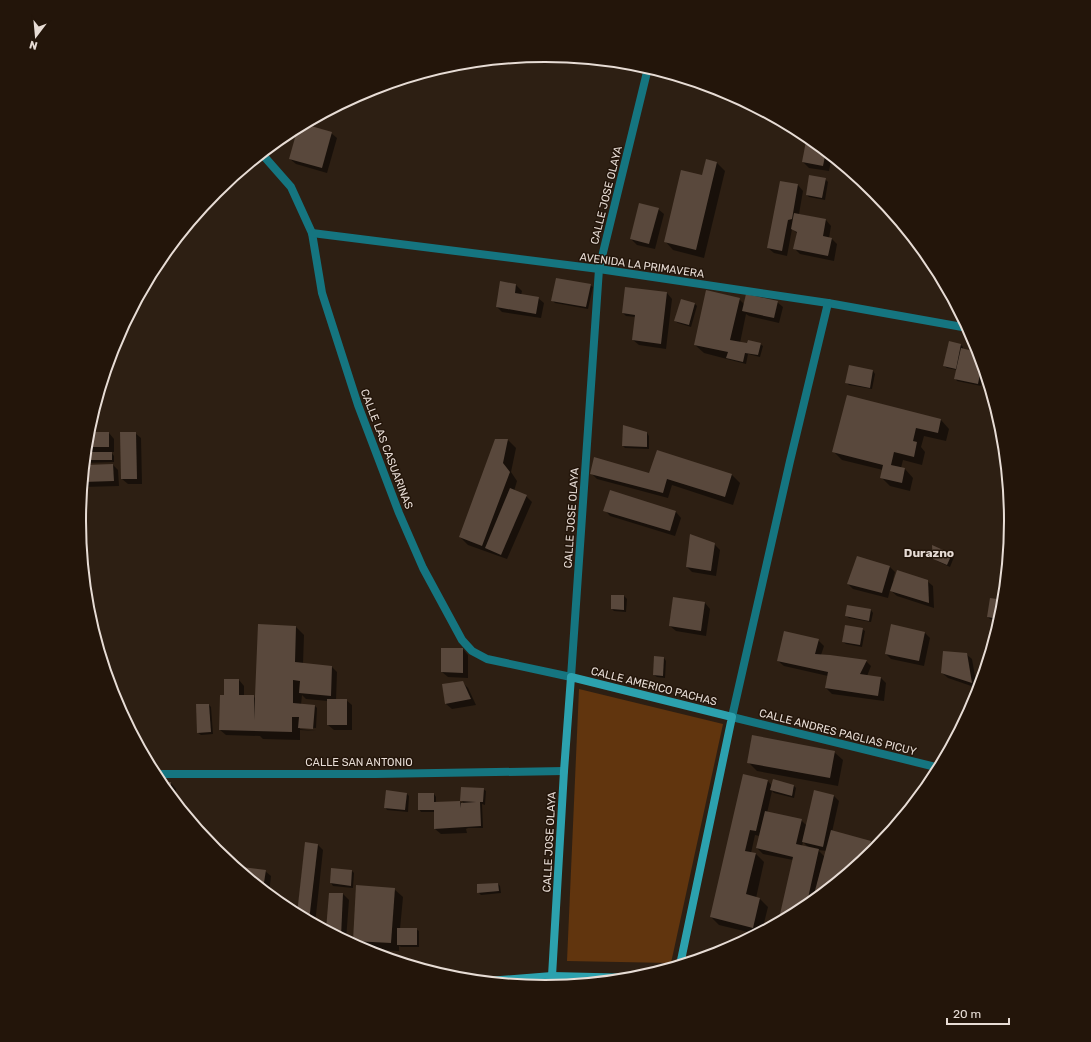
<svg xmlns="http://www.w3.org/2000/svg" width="1091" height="1042" font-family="Rubik,sans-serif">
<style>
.green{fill:#61350e}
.shadow{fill:#0007;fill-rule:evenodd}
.building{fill:#59483c;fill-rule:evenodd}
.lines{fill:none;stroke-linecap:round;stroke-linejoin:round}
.minor{stroke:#157580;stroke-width:8}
.secondary{stroke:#2ca1ae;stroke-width:8}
.labels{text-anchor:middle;stroke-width:3;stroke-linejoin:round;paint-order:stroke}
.street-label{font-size:11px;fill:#e7dcd5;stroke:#23150a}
.neighbourhood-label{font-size:12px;font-weight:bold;fill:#e7dcd5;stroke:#23150a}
.rim{fill:none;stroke:#e7dcd5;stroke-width:2}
</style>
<rect width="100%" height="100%" fill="#2d1f13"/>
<polygon class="green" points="579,689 723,724 671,963 567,961"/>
<g class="shadow">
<polygon points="331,133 337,138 327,173 296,164 290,159"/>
<polygon points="808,136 832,156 829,171 809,168 803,162"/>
<polygon points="706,160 717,163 725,171 704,258 673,250 665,241 703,176"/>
<polygon points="825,179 828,182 825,200 809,197 807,195"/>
<polygon points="781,182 798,185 803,191 799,214 826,220 831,226 829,238 831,238 837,244 834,261 800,254 794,248 797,233 792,229 787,256 774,253 768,248"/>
<polygon points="658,209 664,214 655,249 637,245 631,239"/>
<polygon points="501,283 516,285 522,291 521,295 538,298 544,303 541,318 502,312 497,307"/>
<polygon points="590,285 593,287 588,309 555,303 552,300"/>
<polygon points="667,293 672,299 666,349 639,345 633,340 636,317 626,316 623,313"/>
<polygon points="739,299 745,305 777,302 783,307 779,323 749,316 746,314 740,343 760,344 763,346 760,357 748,354 746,364 704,353 695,345"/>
<polygon points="682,300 695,304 697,306 691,327 678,323 675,321"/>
<polygon points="950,342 961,345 963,347 963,349 974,352 979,351 985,371 983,371 981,386 957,381 955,378 957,370 947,368 944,366"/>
<polygon points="873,371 875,374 872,389 849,385 846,382"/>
<polygon points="848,396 941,420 949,429 946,441 924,436 921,447 925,452 922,465 903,460 901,468 905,469 913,478 910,491 890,486 881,477 883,470 842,460 833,451"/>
<polygon points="88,433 109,433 114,439 114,452 111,452 114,456 114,462 85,463"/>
<polygon points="135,433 141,438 142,484 128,484 122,479"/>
<polygon points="647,433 649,436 649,449 625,448 623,446"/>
<polygon points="508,440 516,448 511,472 517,481 514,491 526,496 532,502 507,559 468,545 460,537"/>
<polygon points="657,451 732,475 740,483 733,505 672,485 668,498 597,479 591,473 653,476"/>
<polygon points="113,465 118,470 119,486 83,487 85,466"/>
<polygon points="611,492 676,512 681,518 675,536 610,516 605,510"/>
<polygon points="714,544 720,550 716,576 692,572 687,567"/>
<polygon points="951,555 954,557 950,567 937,561 934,558"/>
<polygon points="890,567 895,572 893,580 927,581 933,586 934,608 897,596 890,590 888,598 853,589 848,584"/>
<polygon points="612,596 624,596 627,599 626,612 614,611 612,609"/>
<polygon points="674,598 705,603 710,609 706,636 676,631 670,626"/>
<polygon points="1004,601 1000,621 990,619 988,617"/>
<polygon points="848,606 871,610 873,613 871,622 849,618 846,616"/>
<polygon points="296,627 304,635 303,664 332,667 337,672 336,700 346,700 352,705 352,730 334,730 328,725 328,701 306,699 302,695 301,705 315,706 317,708 316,728 300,727 300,729 316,731 300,730 300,740 263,739 260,736 226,735 220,730 225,696 239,680 244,686 244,696 253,696 256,699"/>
<polygon points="862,629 865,631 862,647 846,644 843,642"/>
<polygon points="925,633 930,638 924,666 891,659 886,654"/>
<polygon points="818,640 824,646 821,655 866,661 871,666 867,676 881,678 886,683 884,701 832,694 826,688 828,676 784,666 778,661"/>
<polygon points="463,649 468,655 468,678 448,677 442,672"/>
<polygon points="966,654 972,659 977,688 948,678 942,673"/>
<polygon points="664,658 666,661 665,678 657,677 654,675"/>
<polygon points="462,682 468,688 476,705 452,709 446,704 443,685"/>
<polygon points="209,705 211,707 213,734 201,735 198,733"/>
<polygon points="834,752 843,760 838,786 757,771 748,762"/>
<path d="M744 776 768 781 772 786 774 780 794 786 796 788 794 798 774 793 772 791 767 813 801 820 807 826 834 796 839 801 832 832 871 842 877 848 804 909 779 922 793 860 763 854 757 848 760 836 755 835 751 853 756 854 764 862 756 898 760 899 768 907 762 931 756 934 719 925 711 917ZM803 842 809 848 802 846ZM818 850 827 851 825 857Z"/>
<polygon points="161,783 171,783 176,789 176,802"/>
<polygon points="483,789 486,791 485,805 482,804 483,828 468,828 466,829 467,833 441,834 435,829 435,812 421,812 419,809 434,794 436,797 436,803 460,802 464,804 462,801"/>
<polygon points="407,794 409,796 408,812 387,810 385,807"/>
<polygon points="318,845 323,850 315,924 298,914"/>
<polygon points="242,868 265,871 271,876 269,894 242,872"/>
<polygon points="352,871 354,873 353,888 333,886 331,883"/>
<polygon points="498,884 500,886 501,893 481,895 478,892"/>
<polygon points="394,889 403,897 400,929 416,929 419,931 419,947 401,947 399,946 399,951 362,949 354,940"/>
<polygon points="330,894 343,894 349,900 346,940 327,930"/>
</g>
<g class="building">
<polygon points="304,124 332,132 322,168 289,159 298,127"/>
<polygon points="807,136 826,151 823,166 802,162"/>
<polygon points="706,159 717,162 696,250 664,242 681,170 702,175"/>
<polygon points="809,175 826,178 822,198 806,195"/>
<polygon points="780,181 798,184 792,219 788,220 782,251 767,248"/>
<polygon points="639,203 659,208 649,244 630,239"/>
<polygon points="794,213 826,219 823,236 832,238 828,256 793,249 797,232 791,229"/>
<polygon points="556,278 591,284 586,307 551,301"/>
<polygon points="500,281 516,284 515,293 539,297 536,314 496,307"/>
<polygon points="625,287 667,292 661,344 632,340 635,315 622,313"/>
<polygon points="706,290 740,298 730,340 747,343 748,340 761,343 758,355 745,353 743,362 726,358 728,352 694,345"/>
<polygon points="746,294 778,301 774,318 742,311"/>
<polygon points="681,299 695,303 689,325 674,321"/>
<polygon points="949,341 961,344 956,369 943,366"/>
<polygon points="961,348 973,351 973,348 978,349 984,370 981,369 978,384 954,379"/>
<polygon points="849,365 873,370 870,388 845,383"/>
<polygon points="847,395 941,419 938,433 916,428 913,441 917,442 914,457 894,452 891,465 905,468 902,483 880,478 883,465 832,452"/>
<polygon points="623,425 647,432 647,447 622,446"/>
<polygon points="88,432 109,432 109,447 87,447"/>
<polygon points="120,432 136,432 137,479 121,479"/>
<polygon points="495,439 508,439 503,463 510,472 482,546 459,537"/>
<polygon points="657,450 732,474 725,497 667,479 663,493 590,474 594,457 649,473"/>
<polygon points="86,452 112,452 112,460 85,460"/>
<polygon points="113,464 114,481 83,482 85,465"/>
<polygon points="510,488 527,495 501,555 485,548"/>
<polygon points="610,490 676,511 670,531 603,511"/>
<polygon points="690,534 715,543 711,571 686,567"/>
<polygon points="932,545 952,554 947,565 933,559"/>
<polygon points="857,556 890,566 882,593 847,584"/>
<polygon points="897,570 928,580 929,603 890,591"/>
<polygon points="611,595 624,595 624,610 611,609"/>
<polygon points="673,597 705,602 701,631 669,626"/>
<polygon points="990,598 1004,600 1000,619 987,617"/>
<polygon points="847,605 871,609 869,621 845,616"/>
<polygon points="258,624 296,626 295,662 332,666 331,696 299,693 300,681 293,680 293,703 315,705 313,729 298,728 299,717 292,717 292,732 219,730 220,695 224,695 224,679 239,679 239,695 254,695 254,720"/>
<polygon points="891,624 925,632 919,661 885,654"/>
<polygon points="845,625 863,628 860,645 842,642"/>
<polygon points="784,631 819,639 815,654 830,655 867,660 860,674 881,677 878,696 825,688 828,672 777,661"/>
<polygon points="441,648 463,648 463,673 441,672"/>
<polygon points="943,651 967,653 972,683 941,673"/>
<polygon points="654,656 664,657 663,676 653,675"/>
<polygon points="463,681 471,699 445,704 442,684"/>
<rect x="327" y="699" width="20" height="26"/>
<polygon points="196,704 209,704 211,732 197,733"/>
<polygon points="752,735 835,751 830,778 747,763"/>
<polygon points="743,774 768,780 756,831 750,830 745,851 756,853 746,894 760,898 753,928 710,917"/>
<polygon points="773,779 794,785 792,796 770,790"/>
<polygon points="160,782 171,782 171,795 170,794"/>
<path d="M461 787 484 788 483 802H480L481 826 434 829V810H418V793H434V802L460 801ZM460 801 476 802 461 803V808Z"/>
<polygon points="386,790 407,793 405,810 384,808"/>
<polygon points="814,790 834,795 823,847 802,842"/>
<polygon points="765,811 802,819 796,844 819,849 806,907 778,923 793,857 756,848"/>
<polygon points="831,830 871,841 867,857 812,902"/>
<polygon points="305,842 318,844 309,921 297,914"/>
<polygon points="242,867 266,870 263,889 241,871"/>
<polygon points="331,868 352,870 351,886 330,883"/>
<polygon points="498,883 499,891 477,893 477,884"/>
<polygon points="356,885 395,888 391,943 353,941"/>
<polygon points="329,893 343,893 341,937 326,930"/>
<rect x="397" y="928" width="20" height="17"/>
</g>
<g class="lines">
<g class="minor">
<polyline points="262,154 291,187 312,233 322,293 358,405 399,513 423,568 462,640 472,651 487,659 571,677 599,269 648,68"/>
<polyline points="312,233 599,269 828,303 968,328"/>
<polyline points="828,303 790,461 732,717 940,768"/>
<polyline points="155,774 376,774 564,771"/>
</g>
<g class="secondary">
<polyline points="552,976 564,771 571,677 732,717 680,965"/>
<polyline points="488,981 552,976 637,978"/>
</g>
</g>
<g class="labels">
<g class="street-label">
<text transform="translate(606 195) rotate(-76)" y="4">CALLE JOSE OLAYA</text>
<text transform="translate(642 265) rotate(8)" y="4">AVENIDA LA PRIMAVERA</text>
<text transform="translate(387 449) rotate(69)" y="4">CALLE LAS CASUARINAS</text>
<text transform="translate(571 518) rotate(-86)" y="4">CALLE JOSE OLAYA</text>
<text transform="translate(654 686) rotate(14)" y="4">CALLE AMERICO PACHAS</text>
<text transform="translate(838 732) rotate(14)" y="4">CALLE ANDRES PAGLIAS PICUY</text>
<text x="359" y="766">CALLE SAN ANTONIO</text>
<text transform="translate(549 842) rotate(-87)" y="4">CALLE JOSE OLAYA</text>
</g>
<g class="neighbourhood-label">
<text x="929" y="557">Durazno</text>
</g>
</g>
<path d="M0 0H1091V1042H0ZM86 521a459 459 0 1 1 918 0a459 459 0 1 1-918 0Z" fill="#23150a" fill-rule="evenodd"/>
<path class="rim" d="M86 521a459 459 0 1 1 918 0a459 459 0 1 1-918 0Z"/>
<g transform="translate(36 36) rotate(196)" stroke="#23150a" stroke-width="3" paint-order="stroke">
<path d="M0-3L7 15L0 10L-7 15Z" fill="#e7dcd5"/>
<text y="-6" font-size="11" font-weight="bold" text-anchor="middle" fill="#e7dcd5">N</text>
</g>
<path d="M947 1018v6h62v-6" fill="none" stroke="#e7dcd5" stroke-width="2"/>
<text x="953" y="1018" font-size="12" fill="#e7dcd5" stroke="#23150a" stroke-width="3" paint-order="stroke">20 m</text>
</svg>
